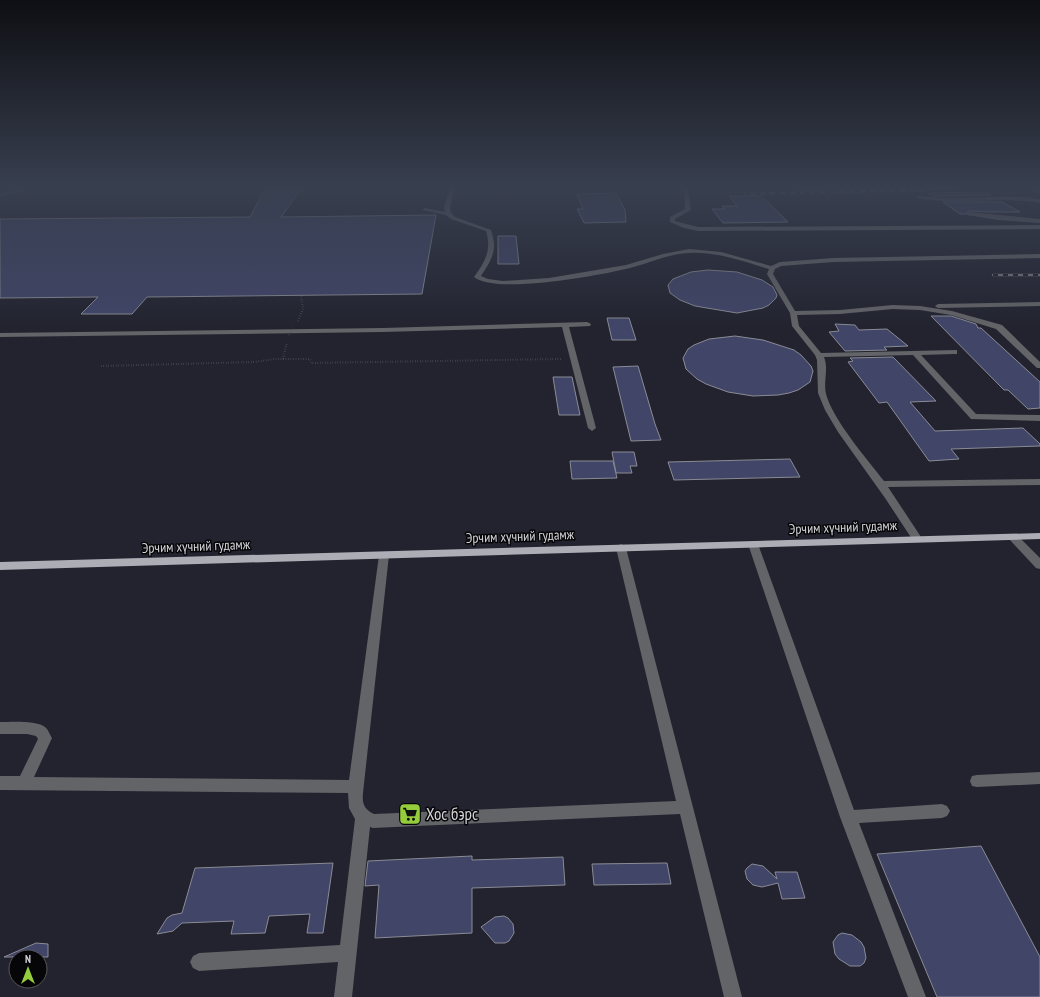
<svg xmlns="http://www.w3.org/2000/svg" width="1040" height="997" font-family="'PT Sans Narrow',sans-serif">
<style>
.built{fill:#22232f;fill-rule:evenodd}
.building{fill:#414568;stroke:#8a8c94}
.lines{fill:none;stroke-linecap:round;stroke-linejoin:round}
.path{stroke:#58585f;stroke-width:2;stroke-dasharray:0.5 2;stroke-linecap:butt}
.minor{fill:#636467;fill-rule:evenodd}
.major{fill:#acadb5;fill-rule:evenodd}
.rail-casing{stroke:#7a7a80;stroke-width:2.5}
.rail{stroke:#060608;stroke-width:1.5;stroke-dasharray:5;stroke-linecap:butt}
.path-bridge{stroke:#58585f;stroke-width:2;stroke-dasharray:0.5 2;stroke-linecap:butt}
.labels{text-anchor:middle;stroke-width:3;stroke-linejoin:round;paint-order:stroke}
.street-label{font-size:14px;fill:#d4d4d9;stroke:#060608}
.near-poi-label{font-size:17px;fill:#d4d4d9;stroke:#060608;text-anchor:start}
</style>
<rect width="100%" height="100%" fill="#1a1b22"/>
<path class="built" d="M0 189H1040V997H0ZM16 957H40V981H16Z"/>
<g class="building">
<polygon points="265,189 301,189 281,217 436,215 422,294 147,297 132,314 81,314 98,297 0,298 0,219 250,217"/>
<polygon points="986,192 991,195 934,196 929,193"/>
<polygon points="616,193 625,210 626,222 584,223 577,209 583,209 577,194"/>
<polygon points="729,196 761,196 788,222 723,223 712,209 725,209 722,206 737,206"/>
<polygon points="943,202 1002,202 1020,212 988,212 969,211 966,214 960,214"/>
<polygon points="498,236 516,236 519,264 498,264"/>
<polygon points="708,270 737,272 762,280 773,287 777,295 776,298 769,305 763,308 737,313 695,306 680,300 670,293 668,285 673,279 691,272"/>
<polygon points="931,316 951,316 976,324 978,328 981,328 1040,382 1040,408 1028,409 1008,390 1004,390"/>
<polygon points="607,318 629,318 636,340 612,340"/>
<polygon points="835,324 855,325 859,330 887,329 908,346 884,347 887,350 845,351 829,332 839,331"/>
<polygon points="735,336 763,340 794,350 801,355 811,366 813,371 810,382 798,390 789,393 778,395 753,396 728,392 706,384 697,379 686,369 683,358 688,349 694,345 709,339"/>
<polygon points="893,357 936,401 910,402 935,431 1023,428 1040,444 1040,446 951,449 959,459 929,461 887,402 879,403 848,362 853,361 850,358"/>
<polygon points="638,366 655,424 661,440 631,441 613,367"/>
<polygon points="553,377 572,377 580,415 559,415"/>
<polygon points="612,452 634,452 637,466 630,466 632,473 616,473"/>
<polygon points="790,459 800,477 674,480 668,462"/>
<polygon points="570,461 613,461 617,478 572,479"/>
<polygon points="981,846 1040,957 1040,997 937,997 877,854"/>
<polygon points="472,856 472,860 563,857 565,885 472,888 472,933 375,938 379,885 365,886 368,861"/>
<polygon points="333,863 323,933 307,933 310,914 269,916 265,933 231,934 234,921 182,923 173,931 157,934 167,918 172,915 182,913 195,868"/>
<polygon points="667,863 671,884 594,885 592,864"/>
<polygon points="752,864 763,866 777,879 775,872 797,872 805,898 782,899 778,883 762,887 753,885 747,879 745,871 747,868"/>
<polygon points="504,916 508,918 513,924 514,933 509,941 505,943 495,943 481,927 495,917"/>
<polygon points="842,933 852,935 861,942 864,947 866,958 864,963 860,966 850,966 839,959 835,954 833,942 838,935"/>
<polygon points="36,943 48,944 48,957 4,957"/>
</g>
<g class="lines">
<g class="path">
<polyline points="298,321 303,309 301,295"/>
<polyline points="283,359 287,342"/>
<polyline points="101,366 254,362 275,359 310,359 311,363 561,359"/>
</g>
<g class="minor">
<polygon points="21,189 32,189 0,196 0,194"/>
<path d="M450 189H455L450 207 451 213 455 217 491 230C498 250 492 259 481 276L488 279 503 281 549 278 626 265 663 254 689 249 721 252 771 266 780 262 833 258 1040 254V258L833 262 781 266 775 269 773 274 795 311 840 310 893 305 920 306 952 311 1002 325 1040 362V368H1037L996 329 951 315 920 310 893 309 840 314 797 315 799 326 821 353 957 350V354H954L921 355 976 414 1040 415V421L971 419 913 355 824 357C829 369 823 382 826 394 833 420 867 459 884 481L1040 479V485L888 487 923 540 922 542H914L885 498 838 432 825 410 818 393 817 360 815 355 792 326 790 313 767 274 769 269C742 261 716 251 688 253 668 254 649 263 630 268 602 275 495 295 474 277 485 262 492 250 486 231L451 219 446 215 422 210 425 208 445 212 444 207Z"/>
<polygon points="684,189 688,189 691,210 675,219 675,221 698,227 1040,225 1040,229 698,231 684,228 670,222 670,217 685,209"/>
<polygon points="1033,189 1038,189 1040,191 1040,195"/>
<path d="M919 196C959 201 1000 193 1040 199V203C999 196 958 206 917 198V196Z"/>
<polygon points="969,212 1040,219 1040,223 998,220 967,215 967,213"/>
<polygon points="1040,302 1040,306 938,308 935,306 938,304"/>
<polygon points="587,322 591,324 590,326 569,327 596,428 592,431 588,428 562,327 383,332 0,337 0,333 383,328"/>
<polygon points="1013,534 1017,535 1040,558 1040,569 1036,568 1009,539 1008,537"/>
<polygon points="753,541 757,542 758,544 854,810 942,804 947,806 950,811 947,816 942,818 859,823 926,997 908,997 840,817 748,544 749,542"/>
<path d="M621 544 625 546 626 548 742 997H724L680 814 373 828 370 827 352 997H334L338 962 199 971 193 968 190 962 193 956 199 953 340 945 355 819 349 808 348 793 0 790V776H20L38 739 36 736 27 734H0V722C11 722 36 720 45 727 48 729 50 735 52 738L34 777 349 780 379 555 380 552H388L389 555 363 793C362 804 364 809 374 814L676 801 616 548 617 546Z"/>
<polygon points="1040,772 1040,784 977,787 972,786 970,781 972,776 977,775"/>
</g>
<polygon class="major" points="1040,533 1040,539 0,570 0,562"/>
<g class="rail-casing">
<g id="rail">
<polyline points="745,194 960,189"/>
<polyline points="993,275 1040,275"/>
</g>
</g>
<use href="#rail" class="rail"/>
<polyline class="path-bridge" points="289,335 292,328"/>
</g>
<linearGradient id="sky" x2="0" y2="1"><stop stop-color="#0e0f13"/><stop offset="0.57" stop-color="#383f4f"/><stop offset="1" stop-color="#383f4f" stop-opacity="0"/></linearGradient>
<rect width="1040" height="329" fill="url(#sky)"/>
<defs>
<g id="supermarket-square" transform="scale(1.15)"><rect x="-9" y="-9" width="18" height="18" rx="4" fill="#94cc3c" stroke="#060608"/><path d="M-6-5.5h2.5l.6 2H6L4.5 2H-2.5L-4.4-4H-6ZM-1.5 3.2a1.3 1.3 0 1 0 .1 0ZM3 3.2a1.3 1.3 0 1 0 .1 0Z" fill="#111"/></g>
</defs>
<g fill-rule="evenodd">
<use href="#supermarket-square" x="410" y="814"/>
</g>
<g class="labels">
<g class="street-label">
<text transform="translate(843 527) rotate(-2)" y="5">Эрчим хүчний гудамж</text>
<text transform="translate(520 536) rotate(-2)" y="5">Эрчим хүчний гудамж</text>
<text transform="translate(196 546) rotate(-2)" y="5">Эрчим хүчний гудамж</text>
</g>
<g class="near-poi-label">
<text x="426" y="820">Хос бэрс</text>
</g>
</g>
<g transform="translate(28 969)"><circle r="19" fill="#060608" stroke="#58585c"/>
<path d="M0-3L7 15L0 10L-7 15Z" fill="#94cc3c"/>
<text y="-6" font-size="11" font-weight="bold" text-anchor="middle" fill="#d4d4d9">N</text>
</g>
</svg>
